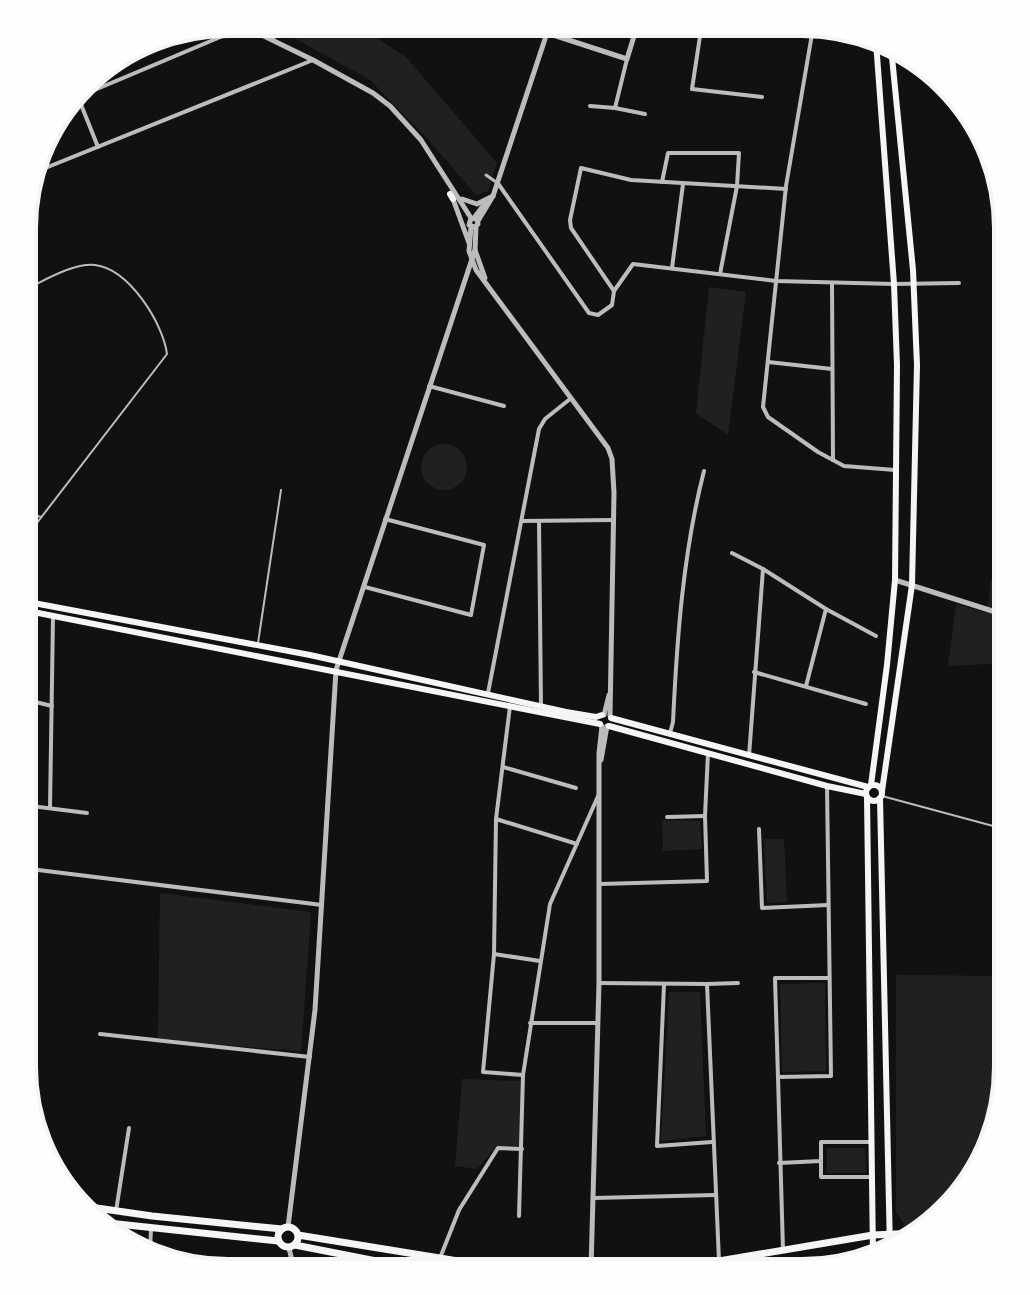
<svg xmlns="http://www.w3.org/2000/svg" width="1030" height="1295" font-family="'Source Serif 4',serif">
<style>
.green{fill:#202020}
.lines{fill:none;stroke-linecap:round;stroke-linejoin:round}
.service{stroke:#bcbcbc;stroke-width:2}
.pedestrian{stroke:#bcbcbc;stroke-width:3}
.minor{stroke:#bcbcbc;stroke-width:4}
.tertiary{stroke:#bcbcbc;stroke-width:5}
.secondary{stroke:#f5f5f5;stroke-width:6}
.primary{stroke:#f5f5f5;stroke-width:7}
.rim{fill:none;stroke:#f5f5f5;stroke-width:4}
</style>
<rect width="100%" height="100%" fill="#111"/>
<g class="green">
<polygon points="265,22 351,22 406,57 497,163 488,191 476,195 426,137 370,80"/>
<polygon points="709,287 746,292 728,435 696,413"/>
<circle cx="444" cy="467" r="23"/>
<polygon points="991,579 1008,580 1008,663 948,666 956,604 987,613"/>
<polygon points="662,820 700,821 702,849 663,851"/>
<polygon points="764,839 784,839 787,902 767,903"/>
<polygon points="160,893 311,912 301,1051 158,1040"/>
<polygon points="896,975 1008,976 1008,1081 974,1181 923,1229 907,1228 896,1212"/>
<polygon points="825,983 826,1071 782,1072 780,984"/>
<polygon points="669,992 700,992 706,1136 661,1141"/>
<polygon points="462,1079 521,1081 521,1147 497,1146 477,1169 455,1166"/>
<polygon points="827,1148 865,1148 866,1173 827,1173"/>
</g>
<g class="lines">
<g class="service">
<polyline points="23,504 34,515 41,517"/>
<path d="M23 541 167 354C163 323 129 269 95 265 72 263 44 281 24 290"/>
<polyline points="258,643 281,490"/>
<polyline points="882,796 1008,830"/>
</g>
<g class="pedestrian">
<polyline points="273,40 280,25"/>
<polyline points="486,175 496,182"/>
</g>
<g class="minor">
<polyline points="702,23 692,89 762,97"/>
<polyline points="812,34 786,186 763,407 768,417 818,452 844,466 895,470"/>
<polyline points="627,59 615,108 645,114"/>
<polyline points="590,106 615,108"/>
<polyline points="98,147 78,97 244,27"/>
<polyline points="33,173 313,60"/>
<polyline points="497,182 589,313 598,315 612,305 614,291 571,228 570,220 581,168 631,180 786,189"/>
<polyline points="662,182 668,153 739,153 737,186 720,274"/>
<polyline points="672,268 683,184"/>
<polyline points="832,283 833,460"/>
<polyline points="614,291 633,264 776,281 894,284 959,283"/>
<polyline points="768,362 832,369"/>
<polyline points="429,386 504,406"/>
<polyline points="522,521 613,520"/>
<polyline points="539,521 541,706"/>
<polyline points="732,553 763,569 749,756"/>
<polyline points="763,569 826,609 876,636"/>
<polyline points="365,587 471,615 484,545 385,519"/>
<polyline points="754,672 866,704"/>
<polyline points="806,686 826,609"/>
<polyline points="488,693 539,429 545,419 570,399"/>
<polyline points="23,699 52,706"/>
<polyline points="510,706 496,819 494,954 483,1072 523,1075 519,1216"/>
<path d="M670 733 673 722C677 638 683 553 704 471"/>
<polyline points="503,767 576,788"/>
<polyline points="23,805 87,813"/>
<polyline points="50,808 53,617"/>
<polyline points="667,817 705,816"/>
<polyline points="496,819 577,844"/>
<polyline points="759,829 762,908 828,905"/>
<polyline points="22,868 322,905"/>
<polyline points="600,884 707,881 705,816 708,753"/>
<polyline points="494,954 540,961"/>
<polyline points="599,983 707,984 719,1261"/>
<polyline points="707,984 738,983"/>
<polyline points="664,985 657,1146 712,1142"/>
<polyline points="530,1023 598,1023"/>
<polyline points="100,1034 310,1057"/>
<polyline points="523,1075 550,904 599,794"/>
<polyline points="778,1077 775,978 829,978"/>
<polyline points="821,1161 821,1177 872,1177"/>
<polyline points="779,1163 821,1161 821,1142 870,1142"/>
<polyline points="594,1198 715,1195"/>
<polyline points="116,1211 129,1128"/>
<polyline points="783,1250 778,1077 831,1076 827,786"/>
<polyline points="150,1251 151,1229"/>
<polyline points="440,1258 459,1210 498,1148 522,1149"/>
<polyline points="345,1273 347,1256"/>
</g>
<g class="tertiary">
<polyline points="235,22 313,60 373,93 390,106 421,140 471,218 477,219 478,224 475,227 469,225 471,218"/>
<polyline points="734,24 812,34 848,31"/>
<polyline points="453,199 469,243"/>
<polyline points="462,199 477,204 493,196"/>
<polyline points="474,218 486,202"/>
<polyline points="478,221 493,196 547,33 627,59 638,23"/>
<polyline points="471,227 469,251 476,270 608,448 612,459 614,493 610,716"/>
<polyline points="476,227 475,250 485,278"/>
<polyline points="895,580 1008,616"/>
<polyline points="604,715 609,695"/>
<polyline points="601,760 607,726"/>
<polyline points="288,1227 315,1010 336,670 475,250"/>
<polyline points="289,1248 295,1273"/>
<polyline points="591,1268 599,983 599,753 602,726"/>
</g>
<g class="secondary">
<polyline points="450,194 453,199"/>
<polyline points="23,601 310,655 566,712 596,717 602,715"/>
<polyline points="23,610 600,724"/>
<polyline points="611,718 868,787"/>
<polyline points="609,726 827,786 866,794"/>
<circle cx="874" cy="793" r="8"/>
<polyline points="871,785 887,665 895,580 897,365 894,284 876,42"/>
<polyline points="882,791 912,585 917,365 913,270 891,47"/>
<polyline points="867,797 873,1255"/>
<polyline points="880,798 890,1250"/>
</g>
<g class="primary">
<polyline points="83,1206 152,1216 282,1229"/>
<polyline points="99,1222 278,1241"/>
<circle cx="288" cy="1237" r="10"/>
<polyline points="298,1235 458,1261 571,1273"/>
<polyline points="295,1245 437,1273"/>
<polyline points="578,1273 587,1267 598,1273"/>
<polyline points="626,1273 719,1261 873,1235 918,1233"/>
<polyline points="724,1273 881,1253"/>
</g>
</g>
<path d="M0 0H1030V1295H0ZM228 36H802A192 192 0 0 1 994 228V1067A192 192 0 0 1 802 1259H228A192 192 0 0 1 36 1067V228A192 192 0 0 1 228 36Z" fill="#fefefe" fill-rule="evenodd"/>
<path class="rim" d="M228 36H802A192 192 0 0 1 994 228V1067A192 192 0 0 1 802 1259H228A192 192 0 0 1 36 1067V228A192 192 0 0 1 228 36Z"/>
</svg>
